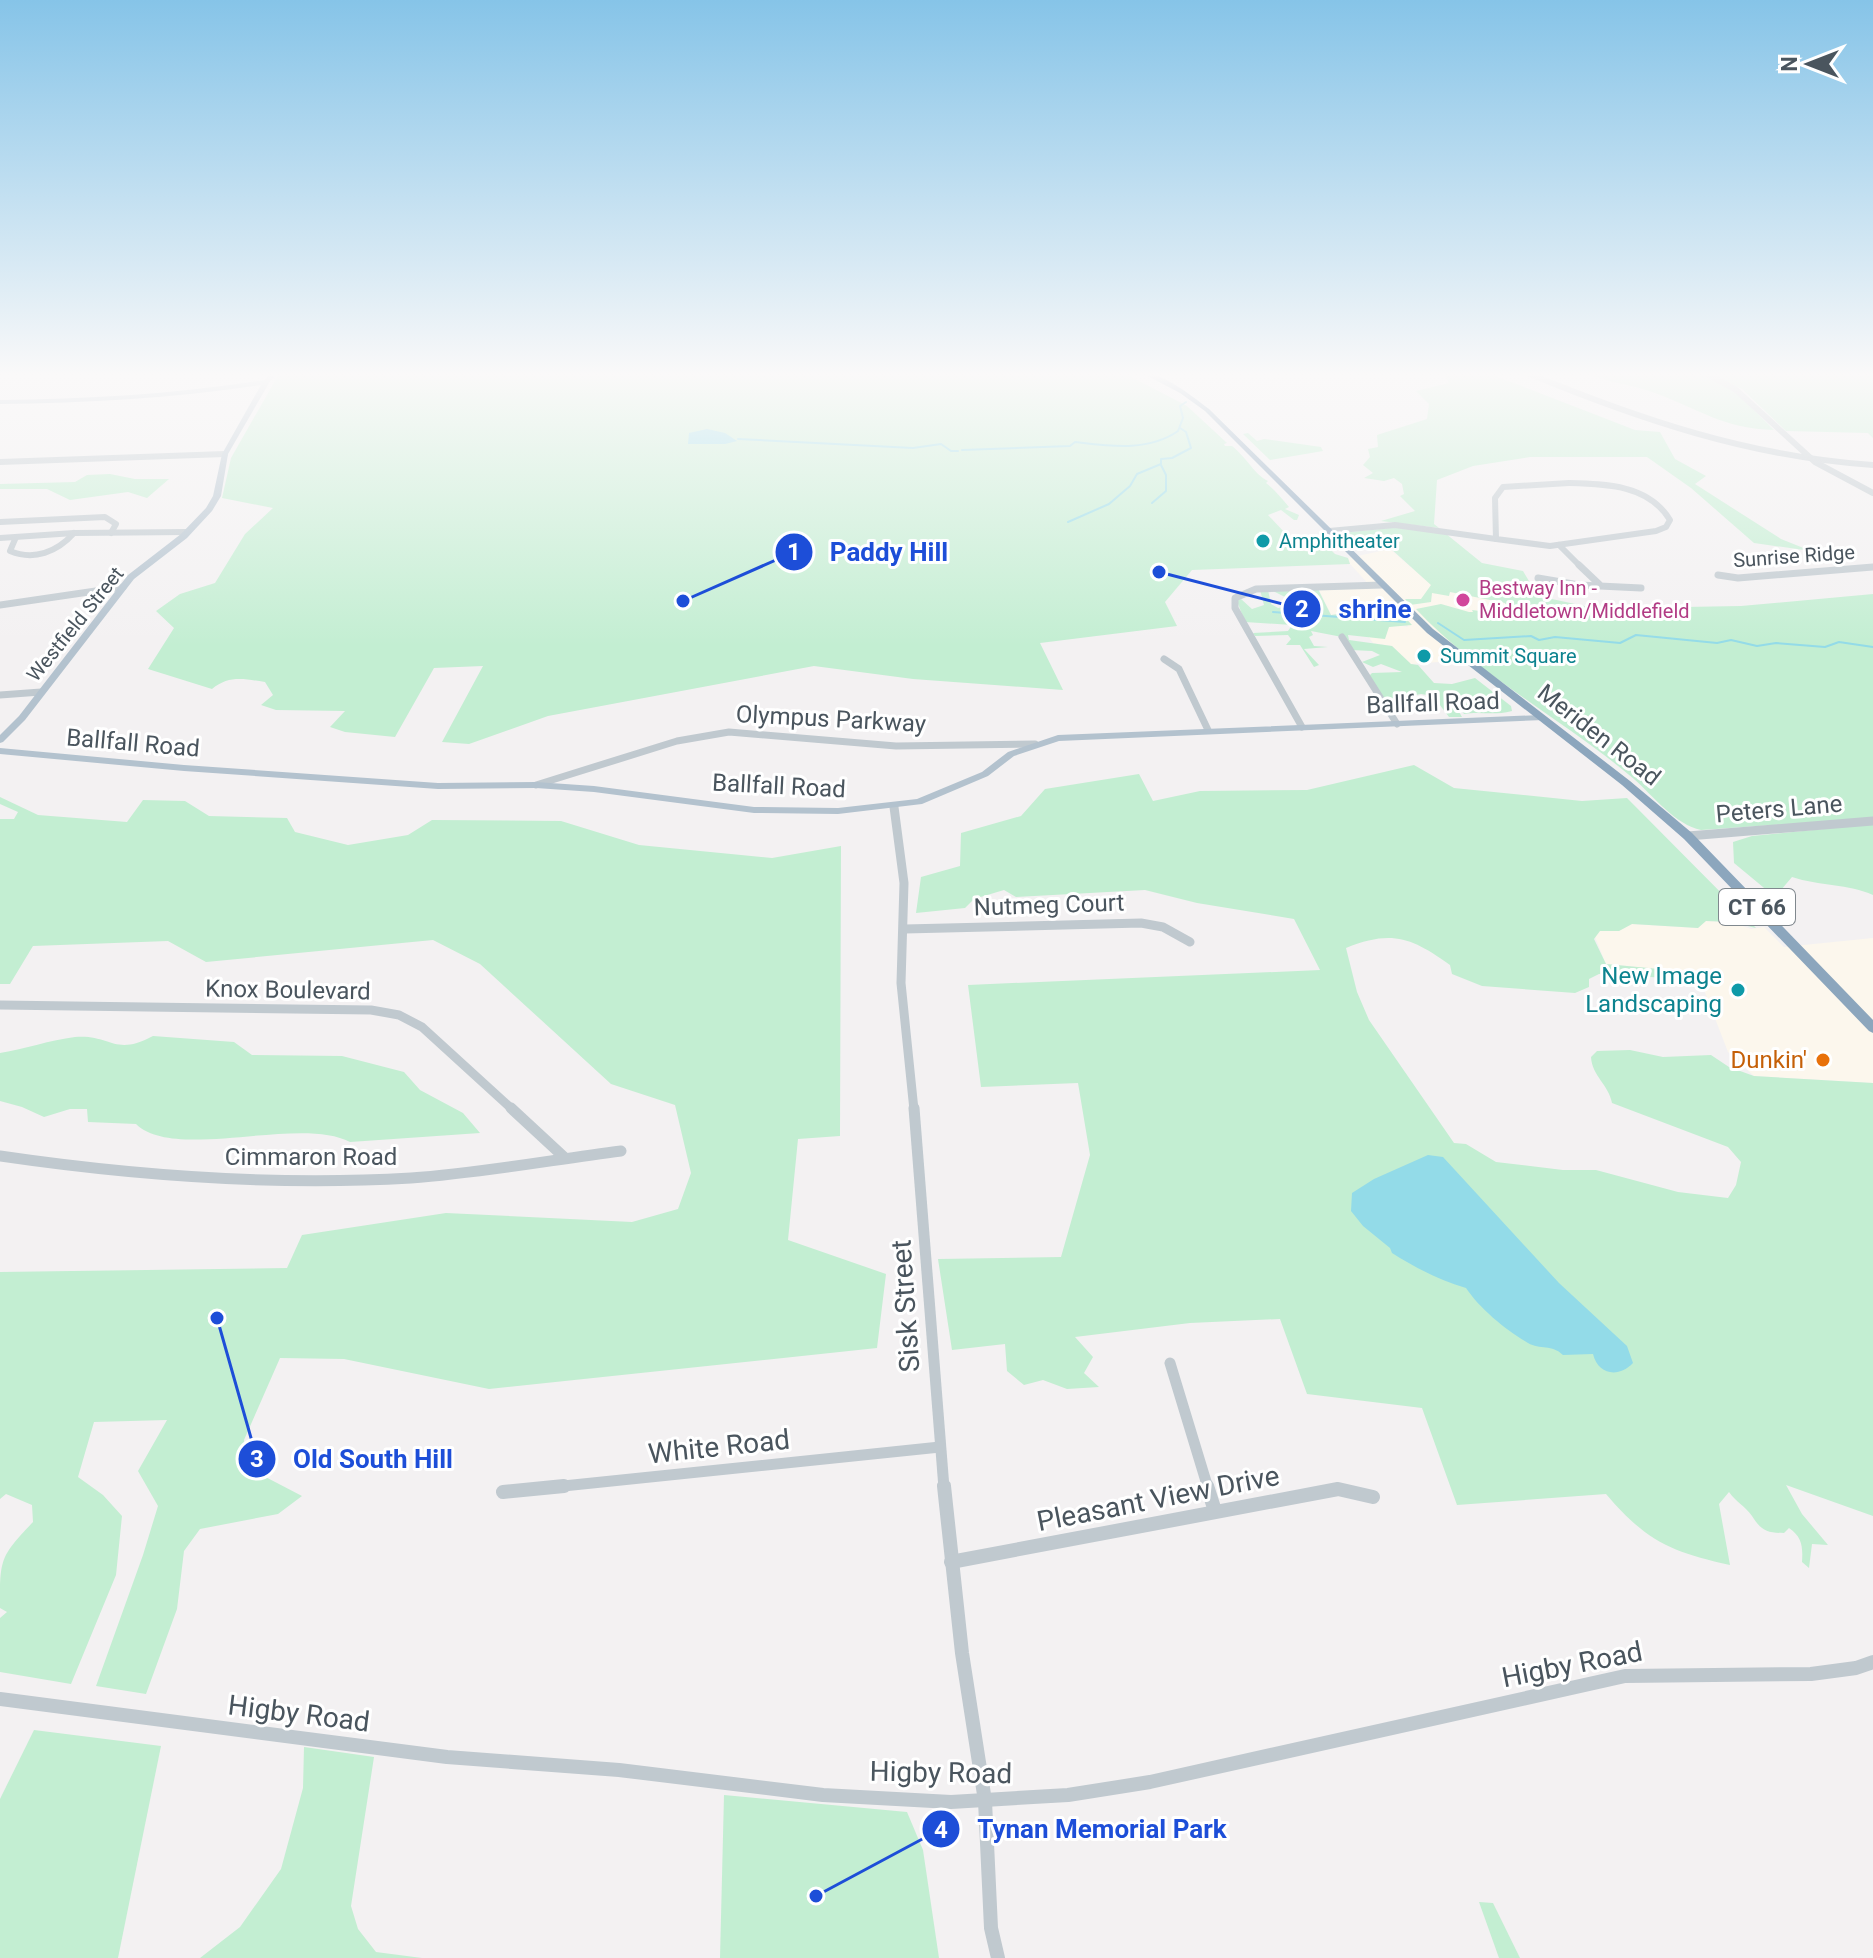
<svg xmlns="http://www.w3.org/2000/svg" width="1873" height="1958" font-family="Roboto,sans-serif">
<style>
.commercial{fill:#fcf7ed}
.green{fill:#c3eed2}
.water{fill:#93dbe8}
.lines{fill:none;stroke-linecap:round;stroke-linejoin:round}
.stream{stroke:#93dbe8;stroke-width:2}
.minor-far4{stroke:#c0c9cf;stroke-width:6}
.minor-far3{stroke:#c0c9cf;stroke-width:7}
.minor-far2{stroke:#c0c9cf;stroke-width:9}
.minor-far1{stroke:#c0c9cf;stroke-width:11}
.minor{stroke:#c0c9cf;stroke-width:14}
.major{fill:#b3c2ce;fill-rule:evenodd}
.highway{fill:#8ca6bd;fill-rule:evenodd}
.culture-dot{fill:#0f9aa8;stroke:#fff;stroke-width:3}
.hotel-dot{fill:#d1479c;stroke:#fff;stroke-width:3}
.food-dot{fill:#e8710a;stroke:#fff;stroke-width:3}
.labels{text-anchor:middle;stroke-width:6;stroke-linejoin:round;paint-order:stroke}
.far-culture-label{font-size:20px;fill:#0d838f;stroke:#fff;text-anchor:start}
.far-street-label{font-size:20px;fill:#4a555e;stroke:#fff}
.far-hotel-label{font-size:20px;fill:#b23c85;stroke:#fff;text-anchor:start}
.shield{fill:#fff;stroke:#80888e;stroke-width:2}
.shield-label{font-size:22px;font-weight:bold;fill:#4a555e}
.street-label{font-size:24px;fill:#4a555e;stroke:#fff}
.culture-label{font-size:24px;fill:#0d838f;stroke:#fff;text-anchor:end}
.food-label{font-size:24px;fill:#c56008;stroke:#fff;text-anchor:end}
.near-street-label{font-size:28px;fill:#4a555e;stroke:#fff}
.leader{fill:none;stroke:#1d4ed8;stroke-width:3}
.callout-dot{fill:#1d4ed8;stroke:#fff;stroke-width:3}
.mark-label{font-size:24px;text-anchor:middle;font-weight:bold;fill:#fff}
.callout-label{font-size:26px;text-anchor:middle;font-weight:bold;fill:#1d4ed8;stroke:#fff;stroke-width:6;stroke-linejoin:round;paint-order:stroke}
</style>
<rect width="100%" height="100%" fill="#f3f1f2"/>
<g class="commercial">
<polygon points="1390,549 1432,585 1505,603 1524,625 1463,640 1453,661 1411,664 1392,646 1373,643 1368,636 1385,638 1388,627 1396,625 1408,627 1401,613 1354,612 1331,615 1319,590 1372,588 1350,564 1348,558"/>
<polygon points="1705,921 1731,922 1751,929 1764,927 1784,947 1873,938 1873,1083 1754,1076 1728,1052 1701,982 1684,979 1680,971 1606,964 1595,937 1600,930 1619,931 1632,924 1698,928"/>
</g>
<g class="green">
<path d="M280 372H1122L1187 406 1227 443 1224 444 1225 446H1232C1247 458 1255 475 1268 481L1266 483C1275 490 1281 498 1289 507L1285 509 1299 515 1297 520H1294L1281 510 1268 515 1286 534 1301 540 1297 544 1287 539 1295 550 1314 552 1310 544 1316 542 1314 536H1317L1335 554 1348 558 1350 564 1192 570 1165 602 1177 626 1040 643 1063 690 913 679 814 666 548 716 469 744 442 742 483 666 434 668 395 737 345 732 330 727 345 711 276 710 261 705 273 695 265 682C244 679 229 675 212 689L148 669 174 628 156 611 180 594 215 583 245 534 273 508 222 498 231 458Z"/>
<polygon points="1442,372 1481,372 1486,376 1496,376 1635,430 1660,432 1675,459 1706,476 1695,484 1781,539 1811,551 1754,543 1691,488 1647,457 1530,457 1473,466 1437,480 1434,524 1439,528 1381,521 1415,511 1400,496 1404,494 1402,484 1394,478 1384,481 1364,478 1373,473 1363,465 1370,457 1368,449 1378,447 1377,435 1427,419 1429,404 1416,391 1449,383"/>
<path d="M1582 372H1696L1731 387 1774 430C1724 429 1699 409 1655 393 1631 384 1605 382 1582 372Z"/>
<polygon points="1708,372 1873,372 1873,438 1868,433 1786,431 1742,389"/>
<polygon points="1248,433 1257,441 1264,439 1321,447 1323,451 1270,460 1243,434"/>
<polygon points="110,474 135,479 169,479 147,498 128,492 70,500 47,489 0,489 0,484 75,482 87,475"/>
<path d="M1398 527 1445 533 1482 563 1523 571 1538 596 1589 607 1685 618 1683 607 1741 606 1873 594V818L1701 830C1676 825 1653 796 1634 779 1567 722 1475 673 1416 609L1441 604 1469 612H1473L1472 610 1505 614 1508 609 1505 603 1450 592 1449 596 1432 593 1431 602 1410 605 1405 599H1421L1431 585 1380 539 1354 543 1342 533Z"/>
<path d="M1317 587 1331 615 1354 612 1401 613 1412 625 1389 627 1385 639 1348 635 1349 640 1392 646 1411 664 1418 665 1434 683 1452 684 1475 678 1511 706 1512 711C1492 716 1481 711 1464 714L1458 705 1471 703 1469 697 1450 696 1462 717H1449L1433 696 1421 694 1390 700 1393 706 1388 707 1368 677 1372 673 1402 672 1381 664 1373 667 1362 662 1380 655 1372 651 1351 650 1342 637 1311 631 1313 635 1309 637 1314 646 1328 647 1304 649 1319 665 1314 667 1300 645H1286L1291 639 1288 635 1255 636 1253 633 1288 631 1292 625 1245 622 1237 601 1241 599 1252 609 1264 605 1260 590H1268L1271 604 1278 608 1295 605 1300 611 1312 610 1307 595 1287 598 1269 589Z"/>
<path d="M1414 765 1454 788 1582 801 1627 798 1756 928 1731 922 1706 921 1698 928 1632 924 1619 931H1600L1594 939 1606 964 1680 971 1684 979 1599 974 1589 979V987L1575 993 1482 986 1452 974 1450 965C1411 937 1391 930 1346 948L1357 992 1369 1020 1454 1143 1466 1144 1496 1162 1563 1170H1596L1678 1192 1728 1198 1736 1185 1741 1162 1728 1147 1612 1103C1609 1085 1592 1076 1591 1057L1597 1051 1630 1050 1663 1057 1711 1055 1729 1067 1754 1076 1873 1083V1516L1786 1485 1802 1514 1828 1545 1812 1544 1809 1568 1802 1562C1803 1546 1802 1537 1789 1528L1784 1533C1766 1533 1761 1530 1752 1516 1746 1507 1735 1501 1729 1492L1719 1504 1730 1565C1671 1552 1646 1541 1606 1494L1457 1505 1422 1408 1307 1394 1280 1319 1190 1323 1075 1337 1093 1357 1084 1373 1099 1387 1067 1389 1043 1380 1024 1385 1007 1371 1005 1344 952 1350 938 1259 1061 1257 1090 1155 1078 1083 981 1087 968 985 1320 970 1294 919 1197 903 1145 890 1016 897 1004 890 974 899 965 908 916 913 921 877 960 866 961 833 1021 816 1045 789 1139 774 1153 801 1200 791 1307 790Z"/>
<path d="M0 797 38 815 127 822 143 800 185 801 209 816 287 818 295 832 348 845 408 835 432 820 561 821 639 845 772 858 841 846 840 1136 798 1139 788 1240 886 1274 877 1348 489 1389 344 1359 280 1358 244 1440 248 1468 302 1496 278 1514 200 1529 184 1551 177 1609 146 1694 96 1686 143 1555 158 1506 138 1471 167 1420 94 1422 78 1477 103 1495 122 1516 116 1575 71 1684 0 1672V1618L7 1612 0 1608C0 1558 0 1557 33 1522L32 1505 6 1494 0 1499V1272L287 1268 302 1235 446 1213 632 1222 678 1209 691 1173 675 1105 611 1084 480 964 433 940 206 962 168 941 33 946 10 984H0V819H14L18 812 0 804Z"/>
<path d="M1873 824V895C1849 884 1819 886 1792 877L1775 897 1734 863 1733 842 1752 836Z"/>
<path d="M153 1036 234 1042 252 1055 342 1056 404 1072 420 1090 463 1113 480 1133 350 1142C300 1115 175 1162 136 1124L88 1122 87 1109H70L44 1117 22 1107 0 1101V1053C25 1049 50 1040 75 1037 111 1034 114 1057 153 1036Z"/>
<polygon points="34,1730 161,1746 118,1958 0,1958 0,1799"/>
<polygon points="304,1747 374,1757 351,1906 358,1929 376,1952 422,1958 200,1958 240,1927 281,1869 303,1788"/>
<polygon points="724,1795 907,1812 923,1850 939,1958 720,1958"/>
<polygon points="1479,1902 1493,1903 1520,1958 1499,1958"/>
</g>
<g class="water">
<polygon points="707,429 725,433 737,441 725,444 688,444 689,433"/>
<path d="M1428 1155 1443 1157 1559 1283 1627 1346 1633 1363C1619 1378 1598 1375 1593 1354L1563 1355C1552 1344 1540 1350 1528 1343 1506 1330 1480 1309 1466 1288 1439 1280 1416 1268 1392 1253L1390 1248 1363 1226 1351 1211 1352 1193 1374 1179Z"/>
</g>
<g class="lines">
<g class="stream">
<polyline points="738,439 913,448 941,444 951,451 958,451"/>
<path d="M962 450 1070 446 1075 442C1110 446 1148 452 1178 431L1183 418 1180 406 1186 402"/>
<polyline points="1152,503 1166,491 1166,475 1161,465"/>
<polyline points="1068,522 1109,504 1130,486 1137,474 1161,464 1161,459 1172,458 1191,448 1186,432 1180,428"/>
<polyline points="1273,612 1405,622"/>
<polyline points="1438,623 1464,640 1531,636 1539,640 1555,637 1620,643 1636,635 1717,643 1731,640 1757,646 1776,643 1825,647 1839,642 1873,647"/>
</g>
<g class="minor-far4">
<path d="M1525 372C1638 419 1750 457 1873 465"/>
<polyline points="1703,372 1735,389 1815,462 1873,493"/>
<polyline points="0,462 225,454"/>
<path d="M1569 483C1607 484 1649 485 1670 520L1666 527 1656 531 1550 546 1496 539 1495 498 1503 487Z"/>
<polyline points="0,522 105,517 116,524 111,533"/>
<polyline points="1329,531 1395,525 1496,539"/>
<path d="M16 537 10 551C34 561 57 552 74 533"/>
<polyline points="0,538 74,533 187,532"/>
<polyline points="1559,545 1581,567"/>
</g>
<g class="minor-far3">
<polyline points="1579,565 1599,584"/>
<polyline points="1718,575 1738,578 1873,567"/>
<polyline points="1538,578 1579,585 1641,588"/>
<polyline points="0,605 123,587"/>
<polyline points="1342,637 1397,724"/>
<polyline points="1164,659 1179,669 1208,730"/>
<polyline points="0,695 41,692"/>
<polyline points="1302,727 1235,608 1235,598 1256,589 1382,585"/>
<polyline points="536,785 677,741 729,732 896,746 1035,744"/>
</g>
<g class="minor-far2">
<polyline points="894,807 904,883 901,983 914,1110"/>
<polyline points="1688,836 1873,821"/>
<polyline points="905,929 1141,923 1163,927 1190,942"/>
<polyline points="0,1005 371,1010 399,1015 422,1027 513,1110"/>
</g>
<g class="minor-far1">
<polyline points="511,1108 565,1158"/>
<polyline points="914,1108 944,1488"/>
<path d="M0 1156C136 1176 274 1186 411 1178 481 1173 551 1160 621 1151"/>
<polyline points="1170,1363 1208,1488"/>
<polyline points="544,1488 940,1447"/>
</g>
<g class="minor">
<polyline points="944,1486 962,1653 985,1801 991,1928 998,1958"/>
<polyline points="1207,1486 1215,1511"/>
<polyline points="503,1492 564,1486"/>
<polyline points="951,1562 1338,1489 1373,1497"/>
<polyline points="0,1699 447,1757 619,1770 823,1795 951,1802 1068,1795 1150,1782 1625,1676 1811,1674 1856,1668 1873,1662"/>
</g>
<g class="major">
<path d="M272 372H278L269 383 228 454 221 496 212 511 187 538 134 579 25 720 3 742 0 743V735L19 716 128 575 181 534 206 508 213 496 222 454 261 385C175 398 88 403 0 404V400C89 399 176 394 264 380Z"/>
<polygon points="1541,715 1545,718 1544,720 1059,741 1014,756 988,776 922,804 838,814 754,813 594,792 536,788 438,789 184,771 0,754 0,748 184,765 438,783 536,782 594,786 754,807 838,808 917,799 982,772 1008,752 1058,735"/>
</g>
<path class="highway" d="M1140 372C1162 372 1192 396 1209 409L1433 629 1630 781 1692 833 1873 1020V1033L1869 1031 1684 839 1622 785 1427 633 1205 411 1180 393Z"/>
</g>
<linearGradient id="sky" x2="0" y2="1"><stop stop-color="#86c4e8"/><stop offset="0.58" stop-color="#faf9f9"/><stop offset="1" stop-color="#faf9f9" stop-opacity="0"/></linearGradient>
<rect width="1873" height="646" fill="url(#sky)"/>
<g class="culture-dot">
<circle cx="1263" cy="541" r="8"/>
<circle cx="1424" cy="656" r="8"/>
<circle cx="1738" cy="990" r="8"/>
</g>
<circle class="hotel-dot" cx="1463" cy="600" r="8"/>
<circle class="food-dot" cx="1823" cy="1060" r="8"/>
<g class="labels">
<g class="far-culture-label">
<text x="1279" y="548">Amphitheater</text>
<text x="1440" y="663">Summit Square</text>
</g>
<g class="far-street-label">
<text transform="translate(1794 556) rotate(-4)" y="7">Sunrise Ridge</text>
<text transform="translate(75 624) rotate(-51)" y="7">Westfield Street</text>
</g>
<g class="far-hotel-label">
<text x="1479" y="595">Bestway Inn -<tspan x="1479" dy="23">Middletown/Middlefield</tspan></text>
</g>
<rect class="shield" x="1719" y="889" width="76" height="36" rx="6"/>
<g class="shield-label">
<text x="1757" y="915">CT 66</text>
</g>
<g class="street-label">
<text transform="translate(1433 703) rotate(-2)" y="8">Ballfall Road</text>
<text transform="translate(831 719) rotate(3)" y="8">Olympus Parkway</text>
<text transform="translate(1599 735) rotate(38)" y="8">Meriden Road</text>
<text transform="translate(133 743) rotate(5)" y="8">Ballfall Road</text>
<text transform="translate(779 786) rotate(3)" y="8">Ballfall Road</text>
<text transform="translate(1779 809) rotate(-5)" y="8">Peters Lane</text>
<text transform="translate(1049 905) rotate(-2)" y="8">Nutmeg Court</text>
<text transform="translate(288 990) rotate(1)" y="8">Knox Boulevard</text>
<text x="311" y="1165">Cimmaron Road</text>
</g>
<g class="culture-label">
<text x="1722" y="984">New Image<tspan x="1722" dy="28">Landscaping</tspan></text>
</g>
<g class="food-label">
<text x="1807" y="1068">Dunkin'</text>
</g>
<g class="near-street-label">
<text transform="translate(905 1306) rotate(-94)" y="10">Sisk Street</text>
<text transform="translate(719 1446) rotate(-6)" y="10">White Road</text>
<text transform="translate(1158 1498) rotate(-11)" y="10">Pleasant View Drive</text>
<text transform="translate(1572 1664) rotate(-11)" y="10">Higby Road</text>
<text transform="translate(299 1713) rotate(7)" y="10">Higby Road</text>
<text transform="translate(941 1772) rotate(1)" y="10">Higby Road</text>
</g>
</g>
<path class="leader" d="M683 601L794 552M1159 572L1302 609M217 1318L257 1459M816 1896L941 1829"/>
<g class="callout-dot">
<circle cx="683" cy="601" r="8"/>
<circle cx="1159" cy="572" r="8"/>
<circle cx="217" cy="1318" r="8"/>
<circle cx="816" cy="1896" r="8"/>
<circle cx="794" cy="552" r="20"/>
<circle cx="1302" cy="609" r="20"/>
<circle cx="257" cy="1459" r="20"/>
<circle cx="941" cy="1829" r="20"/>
</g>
<g class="mark-label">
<text x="794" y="560">1</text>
<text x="1302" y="617">2</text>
<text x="257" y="1467">3</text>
<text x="941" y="1838">4</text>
</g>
<g class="callout-label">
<text x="889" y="561">Paddy Hill</text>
<text x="1375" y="618">shrine</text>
<text x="373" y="1468">Old South Hill</text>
<text x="1102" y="1838">Tynan Memorial Park</text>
</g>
<g transform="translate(1809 64) rotate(270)" stroke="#ffffff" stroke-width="6" paint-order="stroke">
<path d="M0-6L14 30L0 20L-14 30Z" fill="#4a555e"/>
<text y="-12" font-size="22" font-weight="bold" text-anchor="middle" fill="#4a555e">N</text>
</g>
</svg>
